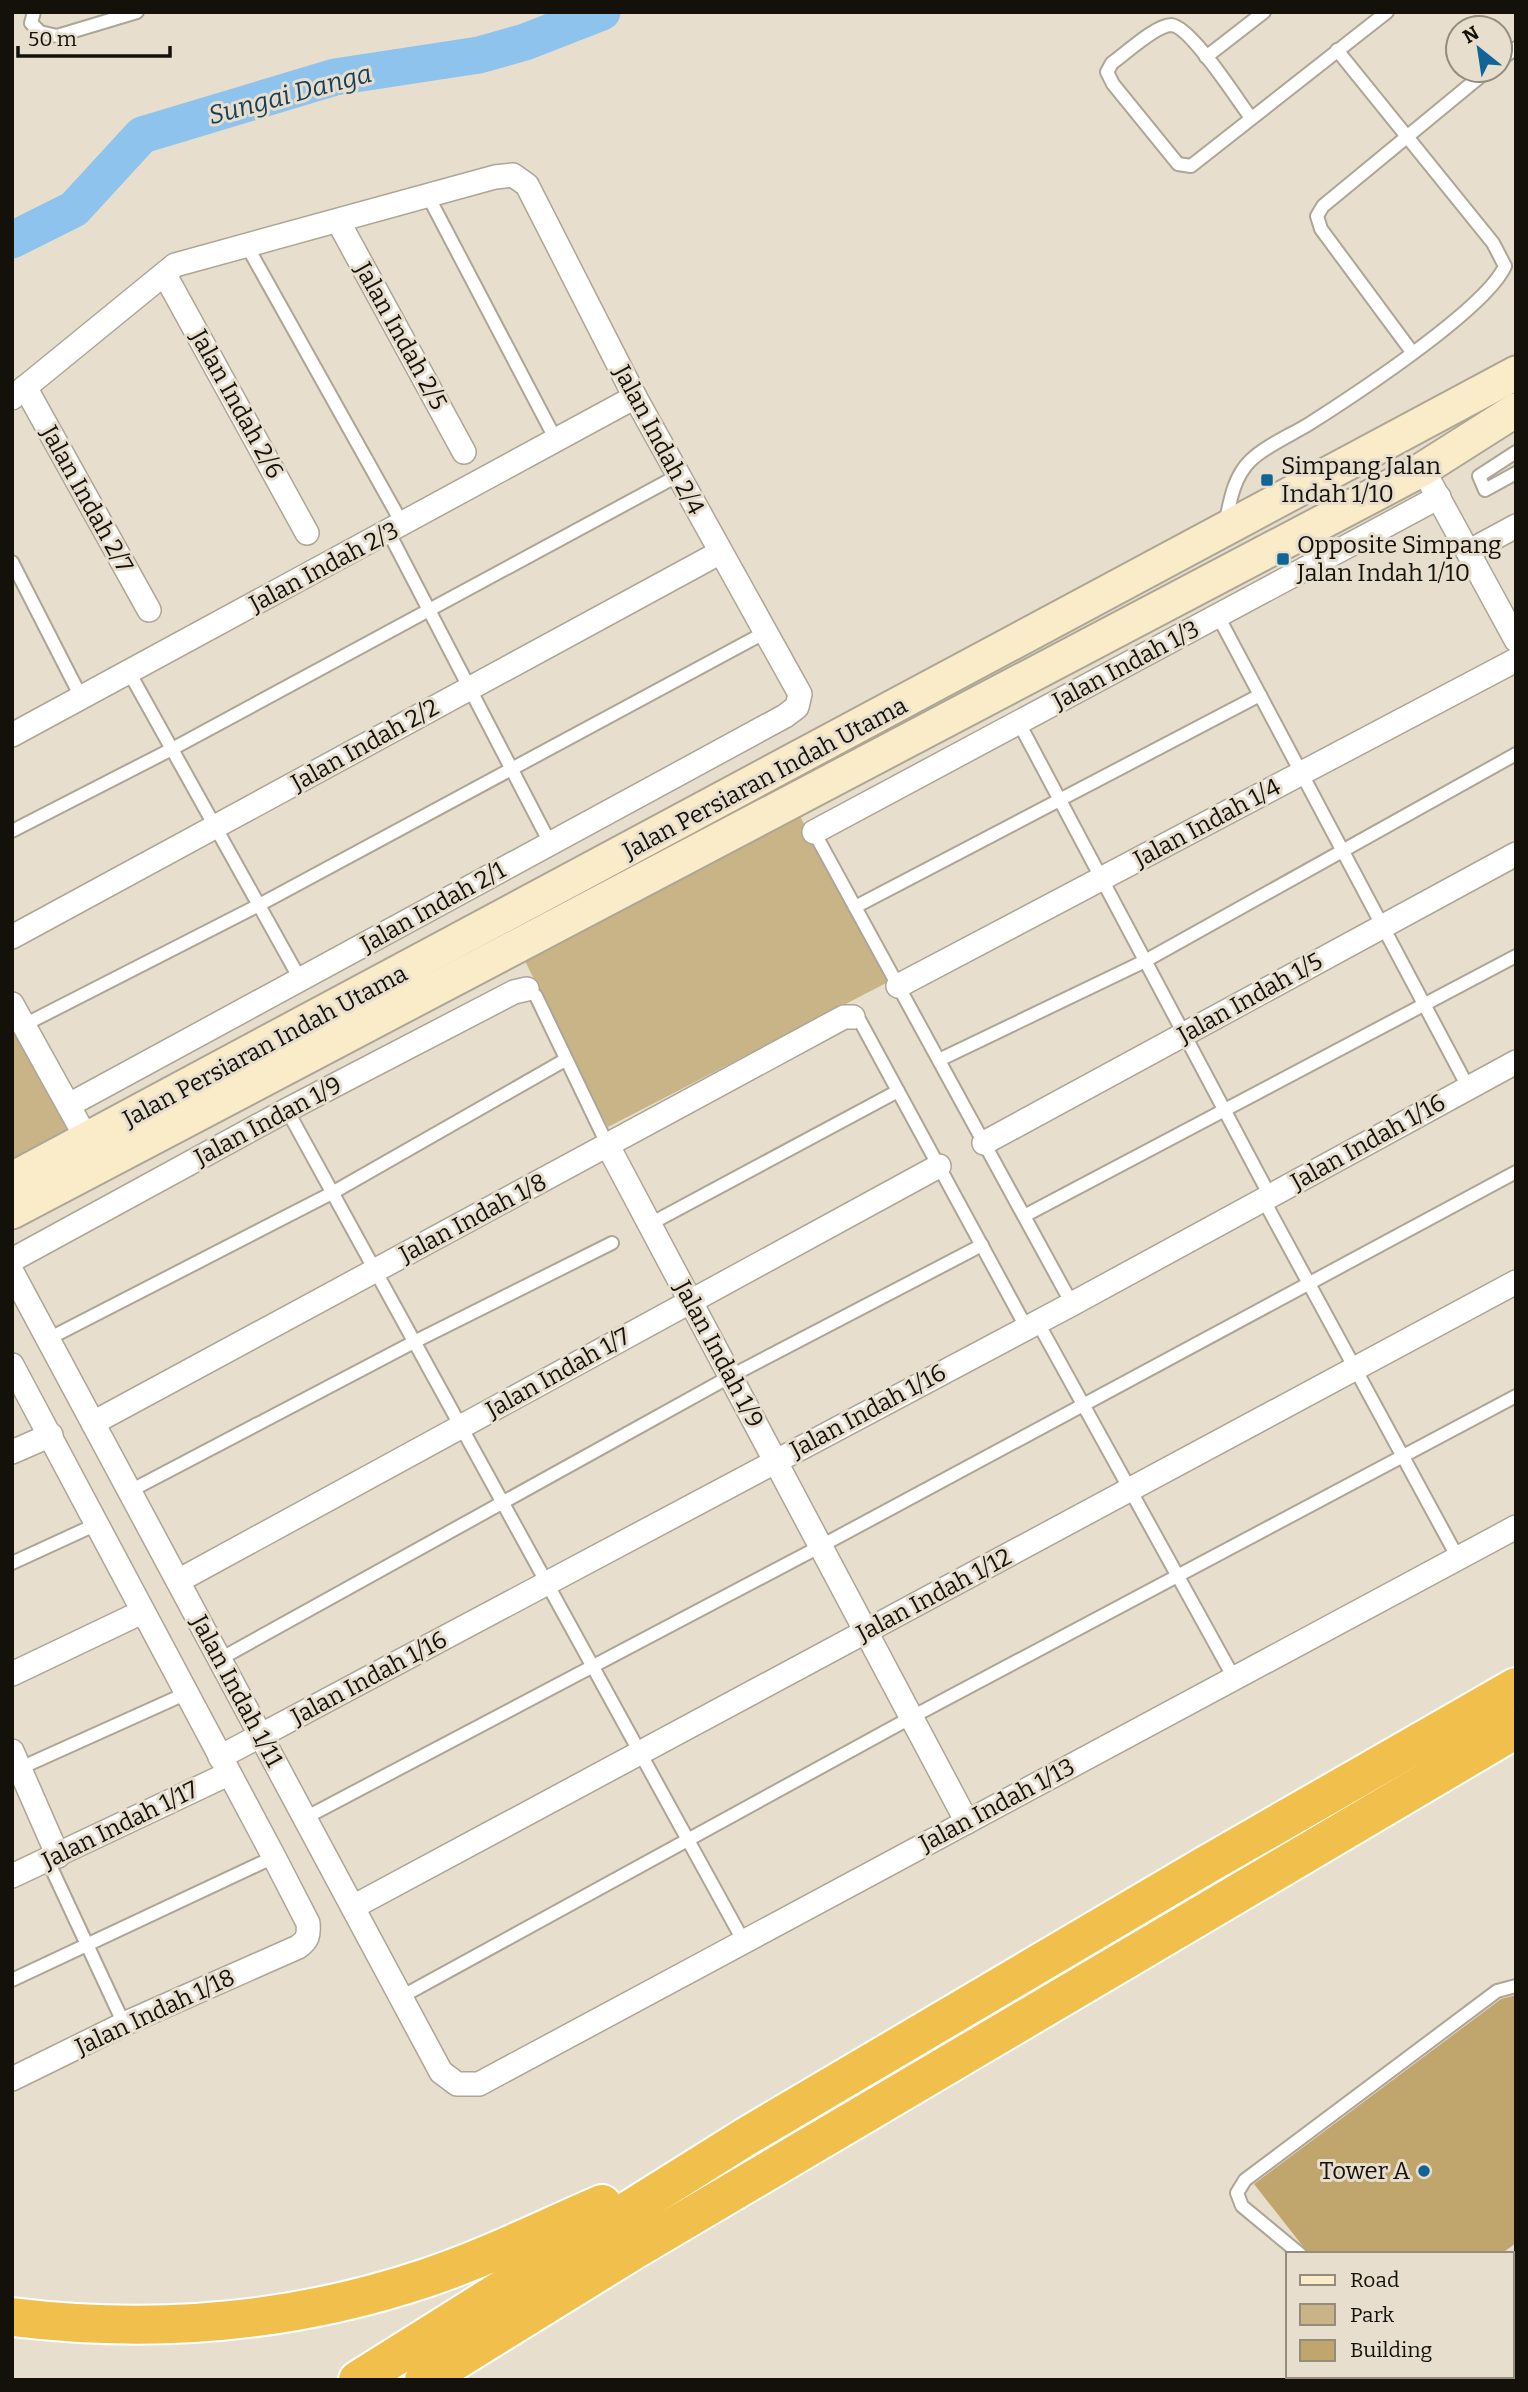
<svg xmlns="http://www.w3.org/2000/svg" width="1528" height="2392" font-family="Bitter,serif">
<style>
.green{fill:#c9b487}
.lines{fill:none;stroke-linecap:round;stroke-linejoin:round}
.river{stroke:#8dc3ec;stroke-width:37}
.building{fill:#c0a56c}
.service-casing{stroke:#ada595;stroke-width:16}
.minor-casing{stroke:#ada595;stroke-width:26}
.tertiary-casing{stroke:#ada595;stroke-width:33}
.secondary-casing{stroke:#ada595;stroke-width:37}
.motorway-casing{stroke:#fff;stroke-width:42}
.service{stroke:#fff;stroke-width:12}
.minor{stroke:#fff;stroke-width:23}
.tertiary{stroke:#fff;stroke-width:30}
.secondary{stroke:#fbecc9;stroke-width:33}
.motorway{stroke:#f1bf4c;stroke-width:38}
.poi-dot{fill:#136496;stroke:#e7decd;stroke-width:2.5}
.labels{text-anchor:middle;stroke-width:6;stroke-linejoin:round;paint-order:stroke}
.street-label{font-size:24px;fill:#14110b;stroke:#e7decd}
.poi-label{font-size:24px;fill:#14110b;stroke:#e7decd;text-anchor:start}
.water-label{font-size:26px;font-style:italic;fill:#163f5b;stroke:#e7decd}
</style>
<rect width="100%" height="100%" fill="#e7decd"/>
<g class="green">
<polygon points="791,800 890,981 608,1127 518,947"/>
<polygon points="12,1024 76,1137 12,1162"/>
</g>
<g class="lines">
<polyline class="river" points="12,240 74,209 142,135 335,77 479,55 525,42 602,12"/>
</g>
<polygon class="building" points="1516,1995 1516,2243 1501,2254 1309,2254 1254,2184 1501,1999"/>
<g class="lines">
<g class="service-casing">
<g id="service">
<polyline points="34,12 31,23 40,32 57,36 137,12"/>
<polyline points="1206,57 1264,12"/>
<polyline points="1500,60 1516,48"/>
<path d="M1251 118C1238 101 1191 26 1171 25 1156 25 1125 54 1112 63L1107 72 1113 84 1178 164 1191 166 1387 12"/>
<polyline points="428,196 556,440"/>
<polyline points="247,246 403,525"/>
<polyline points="1412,352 1321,229 1317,216 1323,206 1488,70"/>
<polyline points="1516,452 1479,476 1485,490 1516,473"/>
<path d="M1225 525C1230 502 1233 478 1250 461 1265 446 1291 435 1309 424 1353 396 1486 309 1505 266L1493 243 1337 50"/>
<polyline points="389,533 550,843"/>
<polyline points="12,562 81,697"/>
<polyline points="1218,616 1468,1087"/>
<polyline points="129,672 300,979"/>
<polyline points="1019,723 1270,1196"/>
<polyline points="12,831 172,749 677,476"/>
<polyline points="814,832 1072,1304"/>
<polyline points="855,907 1260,695"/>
<polyline points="527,989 536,996 608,1146"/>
<polyline points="853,1017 860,1021 1026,1327"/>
<polyline points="24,1025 259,905 764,633"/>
<polyline points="939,1060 1145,961 1516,754"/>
<polyline points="287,1110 744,1942"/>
<polyline points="1263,1199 1458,1558"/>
<polyline points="1024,1216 1516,956"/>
<polyline points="650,1224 898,1091"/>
<polyline points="1037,1321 1234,1678"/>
<polyline points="48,1339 332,1193 565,1060"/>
<polyline points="130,1491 414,1342 612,1243"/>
<polyline points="12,1563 99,1523"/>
<polyline points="220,1659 731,1376 982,1245"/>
<polyline points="16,1770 187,1693"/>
<polyline points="305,1818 821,1546 1516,1172"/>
<polyline points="48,1861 124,2024"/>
<polyline points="12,1980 274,1857"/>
<polyline points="401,1997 912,1717 1516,1396"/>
<polyline points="1300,2254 1242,2206 1237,2193 1245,2180 1497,1991 1516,1986"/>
<polyline points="1512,2321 1516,2318"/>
</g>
</g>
<g class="minor-casing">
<g id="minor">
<polyline points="338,221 464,452"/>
<polyline points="165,275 307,533"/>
<polyline points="25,387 149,610"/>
<polyline points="12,398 175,265 495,177 513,175 527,185 635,397 800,694 797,707 785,716 69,1105"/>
<polyline points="1431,484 1516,640"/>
<polyline points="1468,552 1516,526"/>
<polyline points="12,735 635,397"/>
<polyline points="814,832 1439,497"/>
<polyline points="12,937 719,553"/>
<polyline points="898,986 1516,660"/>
<polyline points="12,1004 88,1141"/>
<polyline points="984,1143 1516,854"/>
<polyline points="608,1146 967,1822"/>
<polyline points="12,1260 287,1110 514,992 527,989"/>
<polyline points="12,1272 441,2072 457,2084 479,2084 1516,1527"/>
<path d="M12 1365 274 1857 308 1923C309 1935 308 1940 298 1947L124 2024 12 2079"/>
<polyline points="93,1423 844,1017 853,1017"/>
<polyline points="12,1452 51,1435"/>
<polyline points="178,1581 939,1166"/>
<polyline points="12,1674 142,1612"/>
<polyline points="12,1751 58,1856"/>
<polyline points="220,1757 1072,1304 1516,1062"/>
<polyline points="12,1876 228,1774"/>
<polyline points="353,1907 1516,1282"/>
</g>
</g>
<g class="tertiary-casing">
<polyline id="tertiary" points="1502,2380 1506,2376"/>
</g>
<g class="secondary-casing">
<g id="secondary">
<polyline points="12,1179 1516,373"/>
<polyline points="12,1212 1423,469 1516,410"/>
</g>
</g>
<g class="motorway-casing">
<g id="motorway">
<path d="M12 2317C151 2334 292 2323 426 2278 486 2258 544 2229 602 2204"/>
<polyline points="358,2380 747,2136 1206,1865 1516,1687"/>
<polyline points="424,2380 634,2250 1516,1729"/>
</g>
</g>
<use href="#service" class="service"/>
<use href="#minor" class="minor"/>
<use href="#tertiary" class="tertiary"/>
<use href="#secondary" class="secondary"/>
<use href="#motorway" class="motorway"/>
</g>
<g class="poi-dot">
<rect x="1260" y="473" width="14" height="14" rx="3.5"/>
<rect x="1276" y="552" width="14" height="14" rx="3.5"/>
<circle cx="1424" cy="2171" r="7"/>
</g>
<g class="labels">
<g class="street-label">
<text transform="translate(401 336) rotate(61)" y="8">Jalan Indah 2/5</text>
<text transform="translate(237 404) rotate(61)" y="8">Jalan Indah 2/6</text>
<text transform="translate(659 440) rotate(62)" y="8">Jalan Indah 2/4</text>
<text transform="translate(87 499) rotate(61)" y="8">Jalan Indah 2/7</text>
<text transform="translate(324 567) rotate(-28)" y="8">Jalan Indah 2/3</text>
<text transform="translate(1126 665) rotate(-28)" y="8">Jalan Indah 1/3</text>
<text transform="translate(365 745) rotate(-29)" y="8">Jalan Indah 2/2</text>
<text transform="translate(765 778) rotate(-28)" y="8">Jalan Persiaran Indah Utama</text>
<text transform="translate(1207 823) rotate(-28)" y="8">Jalan Indah 1/4</text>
<text transform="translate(433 907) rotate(-29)" y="8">Jalan Indah 2/1</text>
<text transform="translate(1250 998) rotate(-29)" y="8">Jalan Indah 1/5</text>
<text transform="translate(265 1046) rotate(-28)" y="8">Jalan Persiaran Indah Utama</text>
<text transform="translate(268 1121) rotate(-28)" y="8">Jalan Indan 1/9</text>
<text transform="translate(1368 1142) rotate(-29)" y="8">Jalan Indah 1/16</text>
<text transform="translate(473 1218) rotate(-28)" y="8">Jalan Indah 1/8</text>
<text transform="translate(719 1354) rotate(62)" y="8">Jalan Indah 1/9</text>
<text transform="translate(558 1373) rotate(-29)" y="8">Jalan Indah 1/7</text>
<text transform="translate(868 1411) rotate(-28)" y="8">Jalan Indah 1/16</text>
<text transform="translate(934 1595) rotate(-28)" y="8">Jalan Indah 1/12</text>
<text transform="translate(369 1678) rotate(-28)" y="8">Jalan Indah 1/16</text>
<text transform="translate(237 1691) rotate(62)" y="8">Jalan Indah 1/11</text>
<text transform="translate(997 1805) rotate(-28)" y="8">Jalan Indah 1/13</text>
<text transform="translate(120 1825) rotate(-26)" y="8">Jalan Indah 1/17</text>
<text transform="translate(155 2012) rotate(-25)" y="8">Jalan Indah 1/18</text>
</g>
<g class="poi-label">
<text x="1281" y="474">Simpang Jalan<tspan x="1281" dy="28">Indah 1/10</tspan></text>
<text x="1297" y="553">Opposite Simpang<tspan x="1297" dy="28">Jalan Indah 1/10</tspan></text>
<text x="1410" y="2179" text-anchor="end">Tower A</text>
</g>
<g class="water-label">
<text transform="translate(290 94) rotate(-15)" y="9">Sungai Danga</text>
</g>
</g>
<rect width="1528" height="2392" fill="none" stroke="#14110b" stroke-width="28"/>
<rect x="1286" y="2252" width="228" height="126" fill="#e7decd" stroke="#938c7f" stroke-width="2"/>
<rect x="1300" y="2275" width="35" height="10" fill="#fbecc9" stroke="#938c7f" stroke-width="2"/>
<text x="1350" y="2287" font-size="21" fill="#14110b">Road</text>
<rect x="1300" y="2304" width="35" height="21" fill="#c9b487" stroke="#938c7f" stroke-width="2"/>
<text x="1350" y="2322" font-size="21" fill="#14110b">Park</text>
<rect x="1300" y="2340" width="35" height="21" fill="#c0a56c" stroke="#938c7f" stroke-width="2"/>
<text x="1350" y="2357" font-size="21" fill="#14110b">Building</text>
<g transform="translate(1479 49) rotate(330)"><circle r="33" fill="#e7decd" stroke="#938c7f" stroke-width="2"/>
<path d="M0-5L12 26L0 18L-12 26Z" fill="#136496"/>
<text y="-10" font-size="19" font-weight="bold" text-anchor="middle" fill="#14110b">N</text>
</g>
<path d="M18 46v10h152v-10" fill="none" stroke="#14110b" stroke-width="3.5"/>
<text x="28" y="46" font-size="21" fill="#14110b" stroke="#e7decd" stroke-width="5" paint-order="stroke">50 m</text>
</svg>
